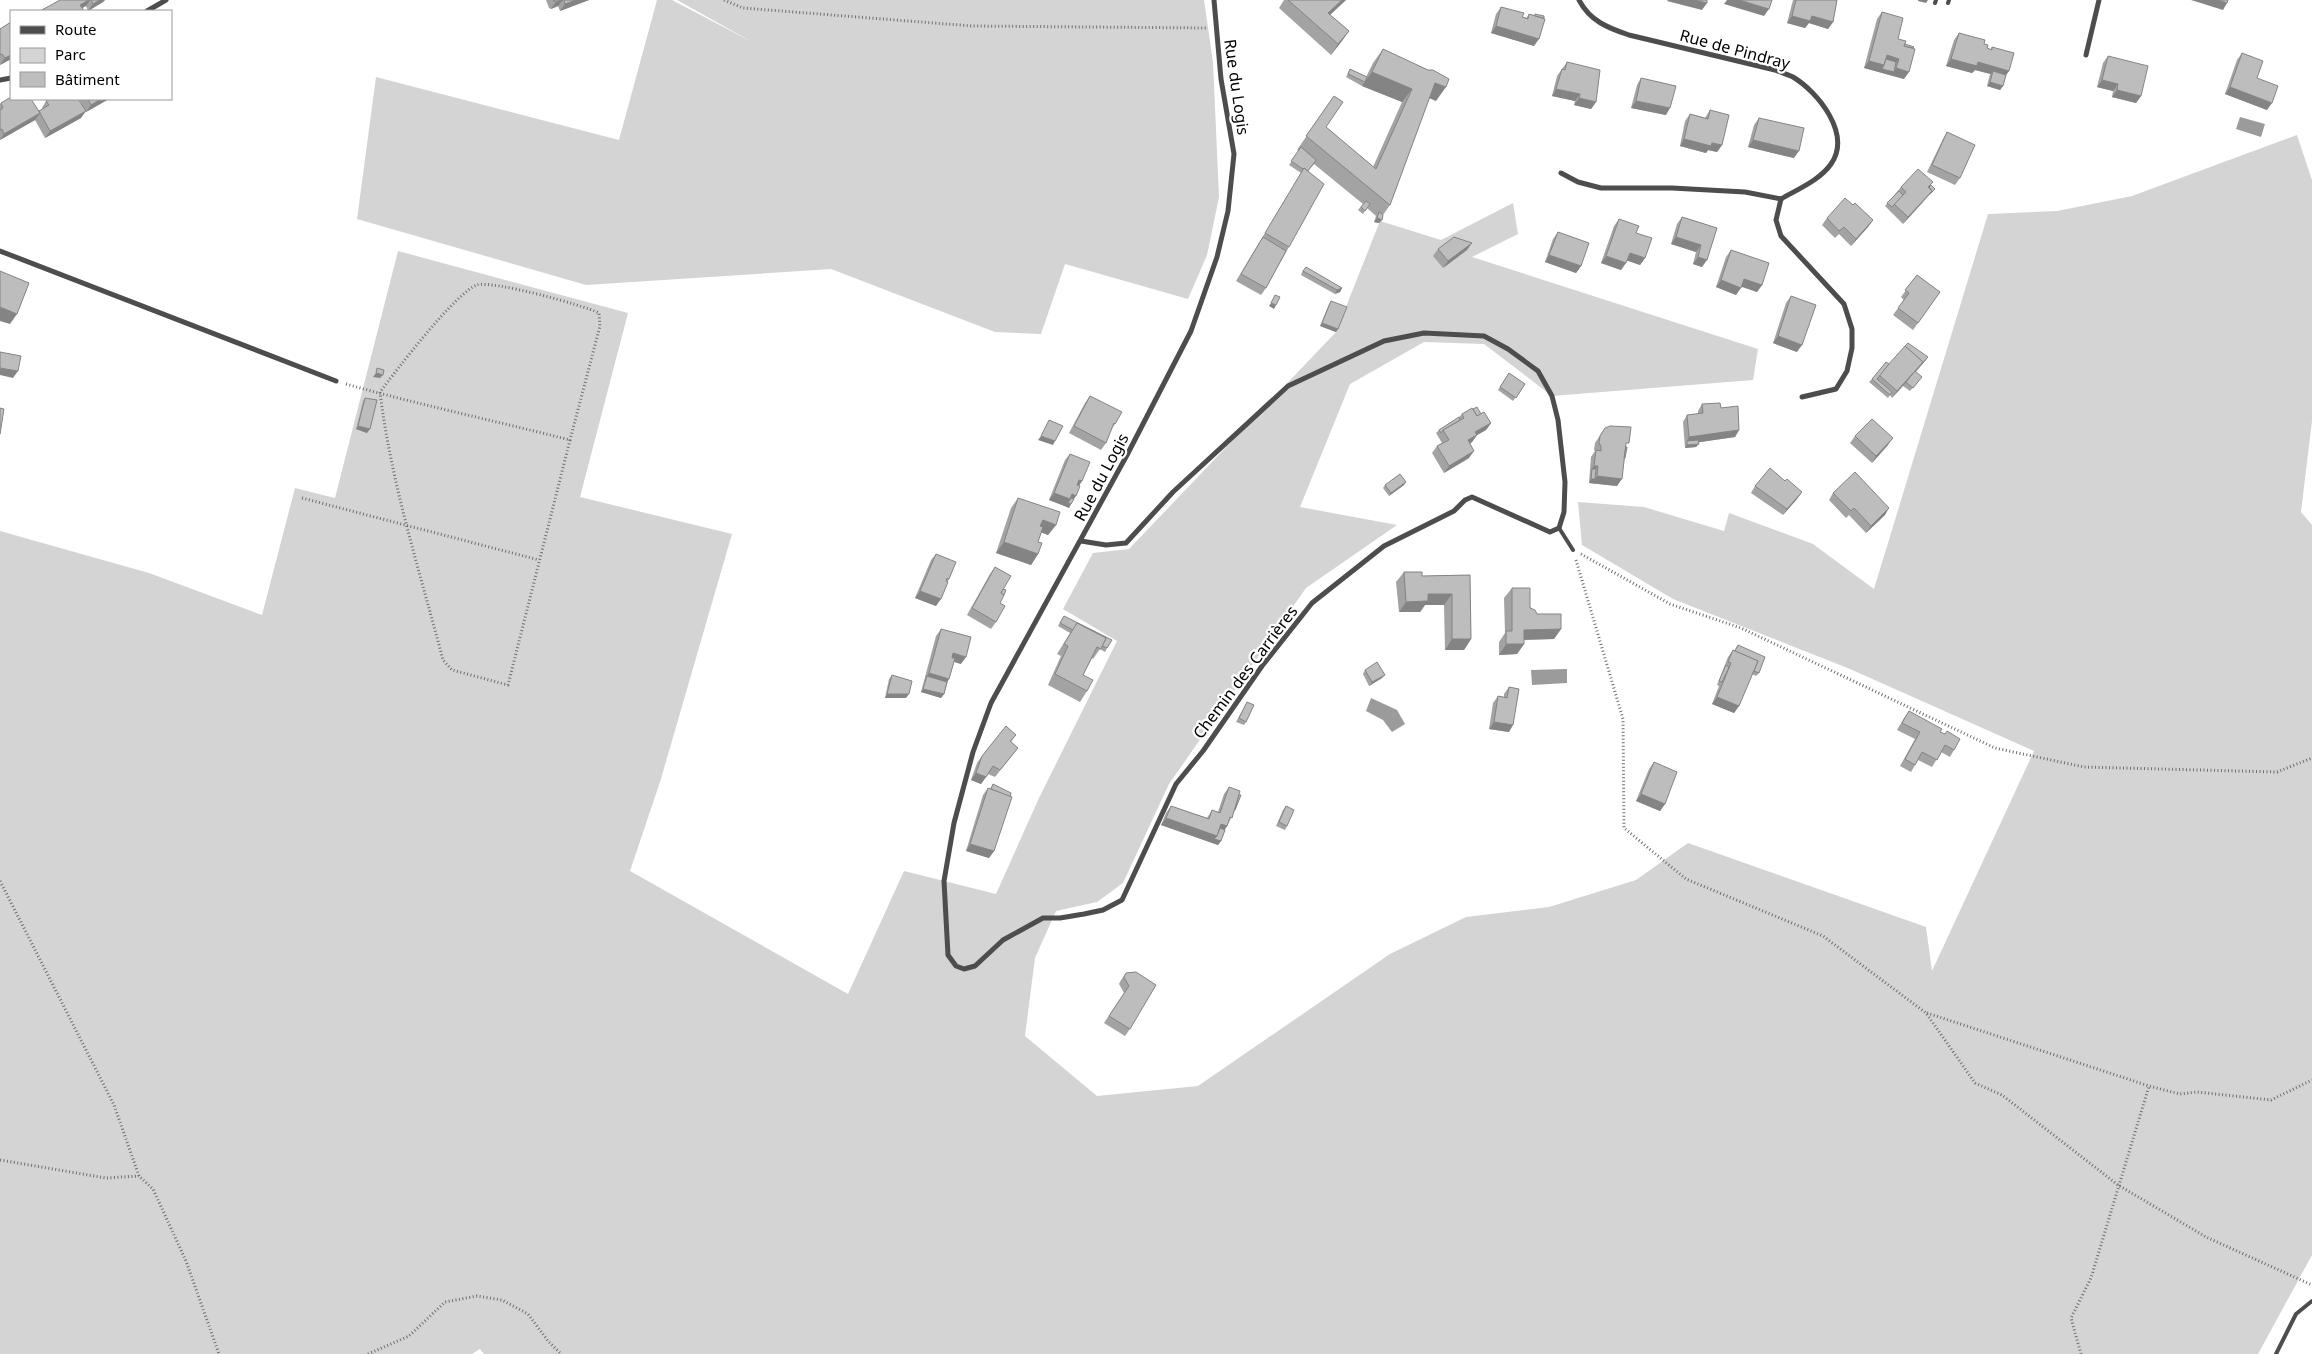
<svg xmlns="http://www.w3.org/2000/svg" width="2312" height="1354" font-family="'Noto Sans',sans-serif">
<style>
.green{fill:#d4d4d4}
.water{fill:#9b9b9b}
.lines{fill:none;stroke-linecap:round;stroke-linejoin:round}
.path{stroke:#6f6f6f;stroke-width:3;stroke-dasharray:1 2.5;stroke-linecap:butt}
.service{stroke:#4d4d4d;stroke-width:4}
.minor{stroke:#4d4d4d;stroke-width:5}
.wall{fill:#a3a3a3}
.shaded-wall{fill:#848484}
.building{fill:#bdbdbd;stroke:#848484}
.labels{text-anchor:middle;stroke-width:4.5;stroke-linejoin:round;paint-order:stroke}
.street-label{font-size:16px;fill:#000;stroke:#fff}
</style>
<rect width="100%" height="100%" fill="#fff"/>
<g class="green">
<polygon points="657,0 672,0 754,43 677,0 1204,0 1213,62 1219,197 1207,255 1188,299 1065,264 1041,334 995,332 831,269 586,285 357,219 376,77 619,140"/>
<polygon points="2297,135 2312,180 2312,421 2301,512 2312,525 2312,1255 2258,1354 484,1354 480,1349 472,1354 0,1354 0,531 149,573 262,615 295,488 335,498 398,251 628,313 580,497 732,534 660,782 630,871 848,994 904,871 996,894 1039,798 1117,641 1063,609 1093,553 1129,549 1336,332 1380,221 1441,240 1513,203 1518,234 1472,257 1758,349 1753,380 1552,396 1484,344 1424,342 1350,384 1300,507 1397,525 1306,588 1169,784 1123,883 1097,902 1056,911 1035,958 1025,1036 1097,1096 1198,1086 1390,954 1466,917 1549,907 1636,880 1688,843 1926,927 1932,971 2034,751 1850,669 1673,599 1582,545 1578,502 1644,507 1724,531 1729,513 1813,544 1874,589 1988,214 2057,211 2132,196"/>
</g>
<g class="water">
<polygon points="2240,117 2265,124 2261,137 2236,129"/>
<polygon points="1567,669 1567,683 1532,685 1531,670"/>
<polygon points="1371,698 1397,710 1405,724 1392,732 1383,720 1366,711"/>
</g>
<g class="lines">
<g class="path">
<polyline points="724,0 743,8 972,26 1206,28"/>
<path d="M346 384C420 405 496 421 570 440L508 685 452 670 443 660C420 572 391 483 380 392 395 372 456 292 477 285 492 280 583 305 599 313L600 326 570 440"/>
<polyline points="302,498 539,560"/>
<polyline points="1581,554 1670,604 1741,628 1995,748 2084,767 2277,772 2312,758"/>
<polyline points="1576,560 1623,719 1624,828 1686,879 1823,936 1926,1013 1975,1083 2002,1095 2118,1185 2206,1237 2312,1285"/>
<polyline points="0,881 114,1105 139,1176 153,1189 186,1261 219,1354"/>
<polyline points="1927,1013 2149,1086"/>
<polyline points="0,1160 106,1178 139,1176"/>
<polyline points="368,1354 409,1336 445,1302 477,1296 502,1300 528,1314 548,1341 561,1354"/>
<polyline points="2081,1354 2071,1318 2091,1278 2149,1086 2180,1094 2197,1092 2271,1100 2312,1080"/>
</g>
<g class="service">
<polyline points="1935,3 1936,0"/>
<polyline points="1948,3 1949,0"/>
<polyline points="1559,528 1573,550"/>
<polyline points="2276,1354 2296,1314 2312,1301"/>
</g>
<g class="minor">
<polyline points="147,11 166,0"/>
<polyline points="2086,55 2099,0"/>
<polyline points="0,80 11,78"/>
<path d="M1561 173 1578 182 1601 188H1672L1745 192 1781 199C1798 189 1820 180 1831 164 1852 134 1818 92 1793 77 1787 74 1780 72 1775 70L1629 35C1608 28 1590 21 1579 0"/>
<polyline points="1781,199 1776,220 1781,236 1844,304 1852,329 1852,348 1847,371 1836,389 1802,397"/>
<polyline points="0,251 336,381"/>
<polyline points="1081,541 1106,545 1126,543 1173,492 1288,386 1384,341 1424,333 1484,336 1508,349 1538,371 1552,396 1558,420 1565,482 1564,512 1559,528 1550,532 1472,497 1465,500 1454,511 1384,546 1312,603 1262,666 1203,751 1176,784 1122,900 1103,910 1084,914 1060,918 1043,918 1003,940 975,966 964,969 956,966 948,955 944,881 954,823 973,752 991,703 1127,455 1191,331 1217,257 1228,211 1234,154 1221,79 1214,0"/>
</g>
</g>
<g class="wall">
<polygon points="60,0 105,0 103,2 88,11 86,6 82,8"/>
<polygon points="546,0 589,0 560,11 558,6 551,9 549,8"/>
<polygon points="1284,0 1346,0 1330,15 1349,31 1331,55 1279,8"/>
<polygon points="1793,0 1837,0 1833,22 1828,29 1809,23 1805,28 1787,23"/>
<polygon points="1501,7 1526,18 1529,14 1534,16 1535,14 1534,46 1491,33 1496,14"/>
<polygon points="1882,12 1898,39 1905,44 1904,79 1864,68 1877,19"/>
<polygon points="11,22 11,59 0,65 0,29"/>
<polygon points="1959,33 1984,44 1987,48 1990,50 1992,47 2009,71 2006,75 2003,86 2000,90 1987,86 1990,74 1975,70 1972,73 1946,66 1954,40"/>
<polygon points="1383,49 1436,101 1429,98 1390,205 1383,215 1382,220 1379,223 1374,222 1376,216 1367,208 1363,214 1358,210 1363,204 1314,164 1308,171 1289,247 1266,288 1261,295 1236,281 1301,173 1289,165 1299,151 1297,150 1334,96 1326,127 1373,167 1402,102 1362,86 1346,77 1350,69 1366,77 1373,63"/>
<polygon points="2242,53 2257,78 2267,110 2225,94 2237,60"/>
<polygon points="2108,56 2141,96 2136,103 2112,97 2113,91 2097,87 2103,63"/>
<polygon points="1567,62 1596,102 1591,109 1574,105 1575,101 1552,96 1557,76"/>
<polygon points="1641,78 1666,115 1631,108 1637,85"/>
<polygon points="79,99 109,99 86,112"/>
<polygon points="46,101 81,118 45,138 35,120 0,140 0,104 1,103 39,111 42,109 42,108"/>
<polygon points="1710,110 1722,145 1717,152 1708,150 1706,153 1680,146 1685,121 1690,114 1705,118"/>
<polygon points="1759,118 1794,158 1748,147 1754,125"/>
<polygon points="1947,132 1960,178 1955,185 1927,172 1943,139"/>
<polygon points="1931,185 1935,189 1932,192 1903,224 1885,206 1901,187"/>
<polygon points="1682,217 1717,228 1702,267 1693,264 1696,252 1671,244 1677,224"/>
<polygon points="1827,218 1873,220 1868,227 1851,246 1839,234 1835,238 1822,225"/>
<polygon points="1619,219 1636,233 1645,258 1640,265 1627,260 1621,270 1601,263 1614,226"/>
<polygon points="1558,232 1581,266 1576,273 1545,262 1553,239"/>
<polygon points="1438,249 1467,250 1443,268 1433,256"/>
<polygon points="1731,250 1762,285 1757,292 1741,286 1736,295 1716,287 1726,257"/>
<polygon points="1303,270 1342,288 1340,292 1335,294 1301,275"/>
<polygon points="1917,275 1940,292 1913,330 1893,315 1904,300 1901,297"/>
<polygon points="1791,296 1797,352 1773,343 1786,303"/>
<polygon points="1331,301 1338,329 1336,332 1320,326 1329,304"/>
<polygon points="1928,357 1916,372 1919,381 1910,391 1903,386 1892,398 1890,395 1888,398 1869,382 1872,379 1889,364"/>
<polygon points="1509,373 1525,384 1513,401 1498,390"/>
<polygon points="1090,396 1115,424 1110,431 1106,443 1101,450 1069,433 1085,403"/>
<polygon points="365,398 367,433 356,429 363,401"/>
<polygon points="1702,404 1721,408 1739,430 1735,437 1699,442 1696,447 1685,448 1683,422 1687,415 1698,414 1698,411"/>
<polygon points="1473,409 1481,414 1491,423 1486,430 1477,435 1472,442 1470,444 1469,458 1444,473 1432,453 1437,446 1442,443 1436,433 1439,430 1459,417 1462,414"/>
<polygon points="1605,428 1627,447 1625,458 1624,460 1617,486 1589,483 1591,457 1595,451 1594,450 1595,443"/>
<polygon points="1855,436 1888,445 1872,463 1850,443"/>
<polygon points="1070,454 1082,481 1079,486 1071,504 1069,508 1049,500 1065,460"/>
<polygon points="1785,481 1802,492 1797,499 1783,515 1751,493 1755,486"/>
<polygon points="1406,482 1404,485 1389,496 1383,488 1385,485"/>
<polygon points="1833,493 1885,515 1866,533 1849,515 1846,518 1829,500"/>
<polygon points="1018,498 1056,525 1048,535 1041,532 1038,542 1038,554 1031,565 996,553 1011,508"/>
<polygon points="936,554 949,579 936,606 915,598 931,560"/>
<polygon points="995,567 1003,589 996,622 991,629 967,615 990,574"/>
<polygon points="1404,572 1422,576 1470,575 1471,639 1464,650 1445,650 1444,605 1425,605 1420,612 1399,612 1396,582"/>
<polygon points="1512,588 1537,614 1561,629 1554,639 1524,640 1524,644 1517,654 1499,655 1499,642 1505,633 1504,598"/>
<polygon points="1064,616 1107,648 1105,652 1100,649 1093,659 1092,658 1083,675 1087,691 1080,702 1048,685 1061,656 1057,654 1070,633 1058,626"/>
<polygon points="941,629 961,664 954,662 944,694 941,698 921,692 936,636"/>
<polygon points="1738,645 1759,673 1756,676 1752,674 1739,706 1734,713 1712,704 1719,686 1717,685 1728,657 1733,650 1734,651"/>
<polygon points="1365,670 1382,678 1369,686 1363,674"/>
<polygon points="892,675 906,698 885,698 889,679"/>
<polygon points="1509,687 1509,732 1489,729 1493,703 1498,696 1504,697 1504,694"/>
<polygon points="1247,702 1246,722 1244,725 1236,722"/>
<polygon points="1909,711 1940,732 1954,750 1950,757 1941,752 1932,767 1918,760 1911,772 1900,766 1915,739 1897,730 1904,718"/>
<polygon points="1016,735 1011,742 1018,748 995,777 988,774 981,784 971,780 977,763 982,756"/>
<polygon points="1654,762 1665,804 1660,811 1636,801 1649,769"/>
<polygon points="993,784 994,851 989,858 966,851 983,795 988,788 990,789"/>
<polygon points="1229,787 1235,810 1225,830 1221,841 1218,845 1161,825 1166,813 1171,806 1207,818 1212,810 1218,812 1224,794"/>
<polygon points="1286,806 1287,826 1285,830 1276,826 1283,810"/>
<polygon points="1136,972 1130,1029 1125,1036 1104,1023 1124,993 1119,984 1121,980 1126,973"/>
</g>
<g class="shaded-wall">
<polygon points="89,0 90,0 86,6 77,11 80,5"/>
<polygon points="100,0 105,0 103,2 88,11 93,4"/>
<polygon points="561,0 563,0 558,6 551,9 556,2"/>
<polygon points="576,0 589,0 560,11 565,4"/>
<polygon points="1342,0 1346,0 1321,23 1328,13"/>
<polygon points="1668,0 1694,0 1707,3 1702,10 1667,1"/>
<polygon points="1727,0 1739,0 1769,9 1764,16 1724,4"/>
<polygon points="1918,0 1928,0 1926,3 1918,1"/>
<polygon points="2191,0 2218,0 2227,3 2223,10"/>
<polygon points="1792,16 1812,16 1833,22 1828,29 1809,23 1805,28 1787,23"/>
<polygon points="1496,26 1539,39 1534,46 1491,33"/>
<polygon points="1349,31 1342,41 1331,55 1338,44"/>
<polygon points="11,55 11,59 0,65 5,58"/>
<polygon points="1887,55 1899,59 1894,66 1883,63"/>
<polygon points="1951,59 1978,62 2009,71 2004,78 1993,71 1991,74 1975,70 1972,73 1946,66"/>
<polygon points="1869,61 1884,65 1894,72 1896,68 1909,72 1904,79 1864,68"/>
<polygon points="1372,72 1412,89 1402,102 1362,86"/>
<polygon points="2102,80 2118,84 2113,91 2097,87"/>
<polygon points="1990,82 2003,86 2000,90 1987,86"/>
<polygon points="1435,83 1446,87 1436,101 1425,96"/>
<polygon points="2230,87 2272,103 2267,110 2225,94"/>
<polygon points="1556,89 1580,94 1575,101 1552,96"/>
<polygon points="2117,90 2141,96 2136,103 2112,97"/>
<polygon points="1579,98 1596,102 1591,109 1574,105"/>
<polygon points="101,99 109,99 86,112 91,105"/>
<polygon points="1636,101 1670,108 1666,115 1631,108"/>
<polygon points="86,111 81,118 45,138 50,131"/>
<polygon points="40,113 35,120 0,140 4,134"/>
<polygon points="1684,139 1712,143 1722,145 1717,152 1708,150 1706,153 1680,146"/>
<polygon points="1753,140 1799,151 1794,158 1748,147"/>
<polygon points="1935,189 1932,192 1903,224 1908,217"/>
<polygon points="1377,218 1382,220 1379,223 1374,222"/>
<polygon points="1873,220 1868,227 1851,246 1856,239"/>
<polygon points="1676,237 1701,245 1696,252 1671,244"/>
<polygon points="1472,243 1467,250 1443,268 1448,261"/>
<polygon points="1630,253 1645,258 1640,265 1625,260"/>
<polygon points="1549,255 1581,266 1576,273 1545,262"/>
<polygon points="1606,256 1626,263 1621,270 1601,263"/>
<polygon points="1698,257 1707,260 1702,267 1693,264"/>
<polygon points="1744,279 1762,285 1757,292 1739,286"/>
<polygon points="1721,280 1741,288 1736,295 1716,287"/>
<polygon points="1342,288 1340,292 1335,294 1337,290"/>
<polygon points="1271,303 1276,305 1274,309 1269,306"/>
<polygon points="0,307 17,314 10,324 0,321"/>
<polygon points="1322,323 1338,329 1336,332 1320,326"/>
<polygon points="1778,336 1802,345 1797,352 1773,343"/>
<polygon points="1928,357 1925,361 1892,398 1897,391"/>
<polygon points="0,368 18,371 13,378 0,375"/>
<polygon points="376,373 383,375 380,378 373,377"/>
<polygon points="1491,423 1486,430 1470,439 1475,432"/>
<polygon points="358,426 370,429 367,433 356,429"/>
<polygon points="1739,430 1735,437 1687,444 1687,441 1689,437"/>
<polygon points="1477,435 1472,442 1463,447 1468,440"/>
<polygon points="1041,436 1055,441 1053,445 1038,440"/>
<polygon points="1893,438 1888,445 1872,463 1876,456"/>
<polygon points="1699,444 1696,447 1685,448 1687,445"/>
<polygon points="1474,451 1469,458 1444,473 1449,466"/>
<polygon points="1594,466 1598,466 1593,473 1592,469"/>
<polygon points="1597,476 1622,479 1617,486 1589,483 1591,479 1595,479"/>
<polygon points="1079,480 1082,481 1077,488 1074,487"/>
<polygon points="1406,482 1404,485 1389,496 1391,493"/>
<polygon points="1802,492 1797,499 1783,515 1787,509"/>
<polygon points="1054,493 1072,494 1076,496 1071,503 1069,502 1065,506 1049,500"/>
<polygon points="1068,503 1071,504 1069,508 1065,506"/>
<polygon points="1889,508 1885,515 1866,533 1871,526"/>
<polygon points="1043,520 1056,525 1048,535 1035,530"/>
<polygon points="1004,542 1038,554 1031,565 996,553"/>
<polygon points="920,591 941,599 936,606 915,598"/>
<polygon points="1428,594 1452,594 1444,605 1425,605 1420,612 1399,612 1406,602"/>
<polygon points="1561,629 1554,639 1516,640 1524,630"/>
<polygon points="1452,639 1471,639 1464,650 1445,650"/>
<polygon points="1506,644 1524,644 1517,654 1499,655"/>
<polygon points="953,653 966,657 961,664 949,660"/>
<polygon points="929,673 949,679 944,686 927,676"/>
<polygon points="1385,675 1382,678 1369,686 1372,682"/>
<polygon points="923,689 944,694 941,698 921,692"/>
<polygon points="887,694 909,694 906,698 885,698"/>
<polygon points="1717,697 1739,706 1734,713 1712,704"/>
<polygon points="1494,722 1513,725 1509,732 1489,729"/>
<polygon points="976,773 986,777 981,784 971,780"/>
<polygon points="1641,794 1665,804 1660,811 1636,801"/>
<polygon points="1166,818 1217,836 1221,841 1218,845 1161,825"/>
<polygon points="1221,824 1227,826 1222,833 1217,831"/>
<polygon points="970,844 994,851 989,858 966,851"/>
</g>
<g class="building">
<polygon points="60,0 89,0 80,5 84,11 40,11"/>
<polygon points="91,0 100,0 93,4"/>
<polygon points="553,0 561,0 556,2"/>
<polygon points="564,0 576,0 565,4"/>
<polygon points="1288,0 1342,0 1328,13 1349,31 1338,44"/>
<polygon points="1694,0 1707,0 1707,3"/>
<polygon points="1739,0 1772,0 1769,9"/>
<polygon points="1796,0 1837,0 1833,22 1812,16 1810,21 1792,16"/>
<polygon points="2218,0 2228,0 2227,3"/>
<polygon points="1501,7 1524,13 1522,17 1528,19 1529,14 1545,19 1539,39 1496,26"/>
<polygon points="1882,12 1903,18 1898,39 1906,41 1904,46 1915,49 1909,72 1896,68 1899,59 1887,55 1884,65 1869,61"/>
<polygon points="1535,14 1544,16 1544,18 1535,16"/>
<polygon points="11,22 11,55 5,58 2,54 0,55 0,29"/>
<polygon points="1959,33 1985,40 1984,44 1988,45 1987,48 1992,50 1992,47 2014,53 2009,71 1978,62 1977,66 1951,59"/>
<polygon points="1905,44 1914,47 1913,48 1904,46"/>
<polygon points="1383,49 1428,70 1433,70 1449,79 1446,87 1435,83 1390,205 1306,136 1334,96 1343,102 1326,127 1376,169 1412,89 1372,72"/>
<polygon points="2242,53 2263,61 2257,78 2278,86 2272,103 2230,87"/>
<polygon points="2108,56 2148,66 2141,96 2117,90 2118,84 2102,80"/>
<polygon points="1886,59 1896,62 1894,72 1882,69 1884,65"/>
<polygon points="1567,62 1600,70 1596,102 1579,98 1580,94 1556,89 1562,69 1565,70"/>
<polygon points="1350,69 1367,77 1365,82 1348,74"/>
<polygon points="1993,71 2006,75 2003,86 1990,82"/>
<polygon points="1641,78 1676,86 1670,108 1636,101"/>
<polygon points="11,97 11,99 31,99 40,113 39,111 49,105 46,101 50,99 78,99 86,111 50,131 40,113 4,134 2,129 0,130 0,110 3,108 1,103"/>
<polygon points="88,99 101,99 91,105"/>
<polygon points="1710,110 1729,115 1722,145 1712,143 1711,146 1684,139 1690,114 1708,119"/>
<polygon points="1759,118 1804,128 1799,151 1753,140"/>
<polygon points="1947,132 1975,145 1960,178 1932,165"/>
<polygon points="1301,147 1316,160 1308,171 1304,168 1303,169 1291,161"/>
<polygon points="1304,168 1324,184 1289,247 1265,233"/>
<polygon points="1918,169 1933,182 1928,187 1932,191 1908,217 1894,204 1906,192 1901,187"/>
<polygon points="1931,185 1935,189 1930,194 1932,191 1929,187"/>
<polygon points="1899,191 1903,195 1892,207 1887,203"/>
<polygon points="1845,198 1853,205 1855,203 1873,220 1856,239 1844,227 1839,231 1827,218"/>
<polygon points="1366,201 1370,204 1365,211 1361,207"/>
<polygon points="1379,212 1383,215 1382,220 1377,218"/>
<polygon points="1682,217 1717,228 1707,260 1698,257 1701,245 1676,237"/>
<polygon points="1619,219 1639,226 1636,233 1652,238 1645,258 1630,253 1626,263 1606,256"/>
<polygon points="1558,232 1589,243 1581,266 1549,255"/>
<polygon points="1263,237 1286,251 1266,288 1241,274"/>
<polygon points="1454,237 1472,243 1448,261 1438,249"/>
<polygon points="1731,250 1769,263 1762,285 1744,279 1741,288 1721,280"/>
<polygon points="1306,267 1342,288 1337,290 1303,271"/>
<polygon points="0,271 29,283 17,314 0,307"/>
<polygon points="1917,275 1940,292 1918,323 1898,308 1909,293 1905,290"/>
<polygon points="1275,295 1280,297 1276,305 1271,303"/>
<polygon points="1791,296 1816,305 1802,345 1778,336"/>
<polygon points="1331,301 1347,307 1338,329 1322,323"/>
<polygon points="1908,343 1928,357 1921,365 1923,362 1905,346"/>
<polygon points="1905,346 1923,362 1897,391 1879,375"/>
<polygon points="0,352 21,356 18,371 0,368"/>
<polygon points="1886,362 1889,364 1877,379 1892,392 1890,395 1872,379"/>
<polygon points="377,368 384,370 383,375 376,373"/>
<polygon points="1915,371 1922,377 1913,388 1906,382"/>
<polygon points="1509,373 1525,384 1516,398 1500,387"/>
<polygon points="1090,396 1122,412 1115,424 1114,423 1106,443 1074,426"/>
<polygon points="365,398 377,400 370,429 358,426"/>
<polygon points="1720,403 1721,408 1738,406 1739,430 1689,437 1687,415 1703,413 1702,404"/>
<polygon points="1477,407 1481,414 1477,416 1473,409"/>
<polygon points="0,408 4,409 0,434"/>
<polygon points="1472,408 1477,416 1484,412 1491,423 1475,432 1477,435 1468,440 1474,451 1449,466 1437,446 1449,440 1443,430 1464,418 1462,414"/>
<polygon points="1459,417 1460,420 1443,430 1441,433 1439,430"/>
<polygon points="1872,419 1893,438 1876,456 1855,436"/>
<polygon points="1049,420 1063,426 1055,441 1041,436"/>
<polygon points="1610,426 1631,427 1629,443 1626,443 1622,479 1597,476 1598,466 1594,466 1596,450 1601,451 1601,446 1599,443 1600,436 1605,428"/>
<polygon points="1698,440 1699,444 1687,445 1687,441"/>
<polygon points="1626,447 1627,447 1625,458 1624,458"/>
<polygon points="1070,454 1090,462 1082,481 1079,480 1077,485 1080,486 1076,496 1072,494 1070,499 1054,493"/>
<polygon points="1770,468 1785,481 1787,479 1802,492 1787,509 1755,486"/>
<polygon points="1592,469 1596,469 1595,479 1591,479"/>
<polygon points="1855,472 1889,508 1871,526 1854,508 1851,511 1833,493"/>
<polygon points="1400,474 1406,482 1391,493 1385,485"/>
<polygon points="1018,498 1060,512 1056,525 1043,520 1040,526 1043,527 1038,542 1042,543 1038,554 1004,542"/>
<polygon points="1071,498 1074,499 1071,504 1068,503"/>
<polygon points="936,554 956,562 949,579 947,578 946,581 948,582 941,599 920,591"/>
<polygon points="995,567 1011,576 1001,593 1004,595 1000,603 1005,606 996,622 972,608"/>
<polygon points="1404,572 1422,572 1422,576 1470,575 1471,639 1452,639 1452,594 1428,594 1428,601 1406,602"/>
<polygon points="1512,588 1530,588 1530,608 1535,610 1537,614 1561,614 1561,629 1524,630 1524,644 1506,644 1506,631 1512,631"/>
<polygon points="1003,589 1006,590 1004,595 1001,593"/>
<polygon points="1064,616 1112,640 1107,648 1102,646 1106,638 1077,623 1073,630 1060,623"/>
<polygon points="1077,623 1106,638 1101,649 1097,647 1083,675 1093,680 1087,691 1055,674 1068,646 1064,644"/>
<polygon points="941,629 971,637 966,657 953,653 952,658 955,658 949,679 929,673"/>
<polygon points="1738,645 1765,657 1759,673 1754,671 1758,661 1735,651"/>
<polygon points="1733,650 1758,661 1739,706 1717,697 1731,663 1728,662"/>
<polygon points="1377,662 1385,675 1372,682 1365,670"/>
<polygon points="1726,665 1729,667 1722,682 1719,681"/>
<polygon points="892,675 912,681 909,694 887,694"/>
<polygon points="927,676 947,682 944,694 923,689"/>
<polygon points="1509,687 1519,689 1513,725 1494,722 1498,696 1507,698"/>
<polygon points="1247,702 1254,705 1246,722 1239,718"/>
<polygon points="1909,711 1942,729 1940,732 1945,734 1947,731 1960,739 1954,750 1945,745 1937,760 1922,752 1915,765 1905,759 1920,732 1902,723"/>
<polygon points="1006,726 1016,735 1010,741 1018,748 1000,770 993,766 986,777 976,773 982,756"/>
<polygon points="1654,762 1677,772 1665,804 1641,794"/>
<polygon points="993,784 1011,793 1010,797 991,789"/>
<polygon points="1229,787 1240,791 1232,818 1230,817 1227,826 1221,824 1217,836 1166,818 1171,806 1209,819 1212,810 1220,813"/>
<polygon points="988,788 1012,797 994,851 970,844"/>
<polygon points="1239,795 1241,795 1235,810"/>
<polygon points="1286,806 1294,810 1287,826 1279,822"/>
<polygon points="1220,828 1225,830 1221,841 1214,839 1217,836"/>
<polygon points="1136,972 1156,985 1130,1029 1109,1016 1129,986 1124,977 1126,973"/>
</g>
<g class="labels">
<g class="street-label">
<text transform="translate(1735 49) rotate(15)" y="6">Rue de Pindray</text>
<text transform="translate(1237 87) rotate(82)" y="6">Rue du Logis</text>
<text transform="translate(1101 477) rotate(-62)" y="6">Rue du Logis</text>
<text transform="translate(1245 672) rotate(-53)" y="6">Chemin des Carrières</text>
</g>
</g>
<rect x="10" y="10" width="162" height="90" fill="#ffffff" stroke="#999999"/>
<rect x="20" y="26" width="25" height="8" fill="#4d4d4d" stroke="#999999"/>
<text x="55" y="35" font-size="15" fill="#000000">Route</text>
<rect x="20" y="48" width="25" height="15" fill="#d4d4d4" stroke="#999999"/>
<text x="55" y="60" font-size="15" fill="#000000">Parc</text>
<rect x="20" y="72" width="25" height="15" fill="#bdbdbd" stroke="#999999"/>
<text x="55" y="85" font-size="15" fill="#000000">Bâtiment</text>
</svg>
